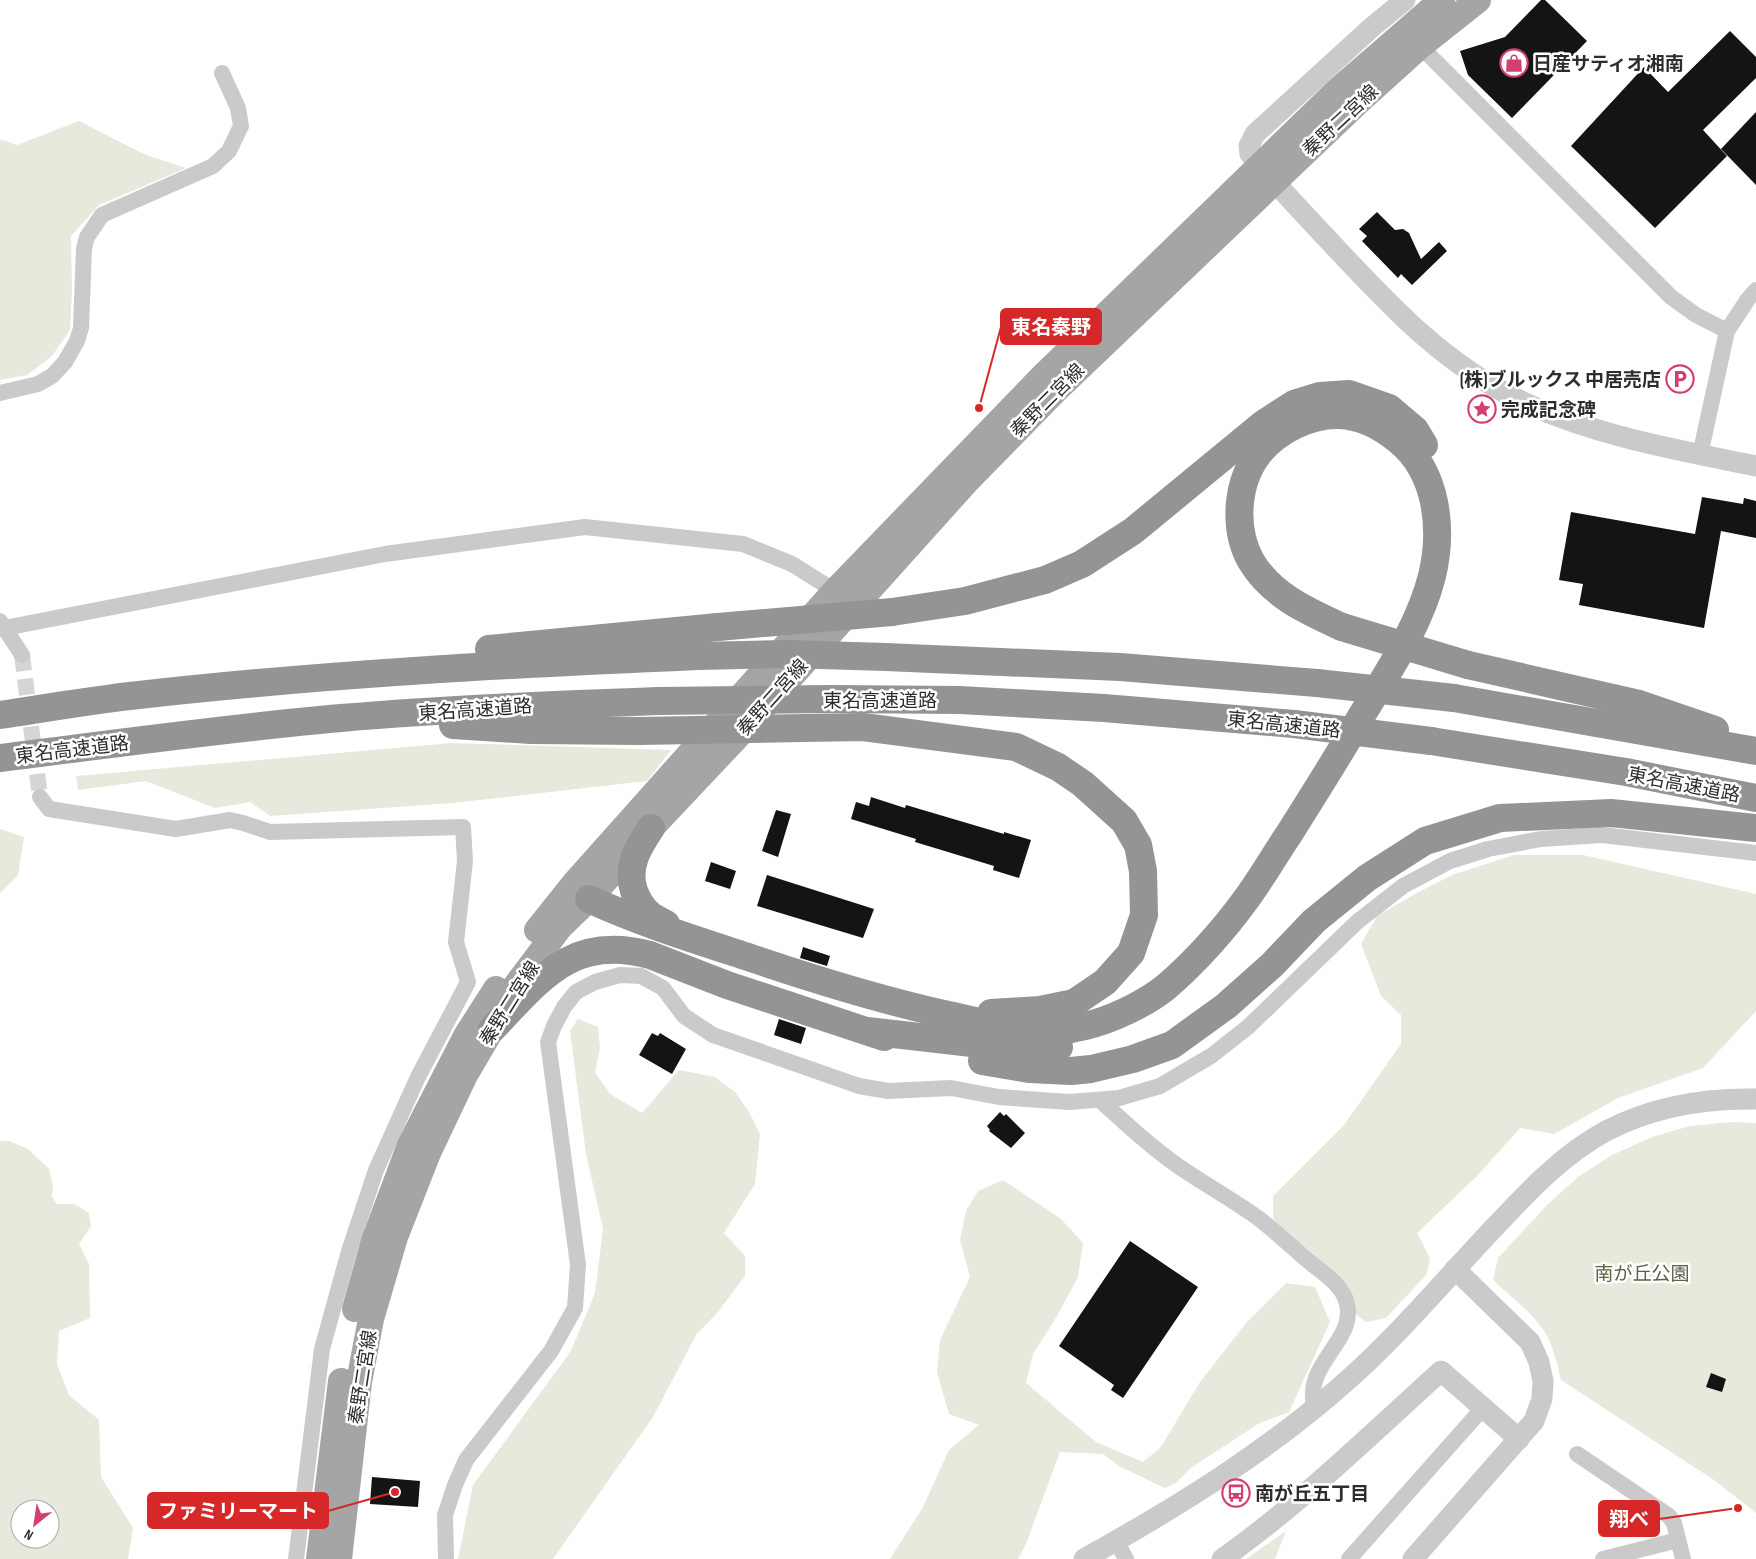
<svg xmlns="http://www.w3.org/2000/svg" width="1756" height="1559" font-family="'Sofia Sans Condensed','Noto Sans JP',sans-serif">
<style>
.green{fill:#e6e9dc;fill-rule:evenodd}
.building{fill:#141414}
.lines{fill:none;stroke-linecap:round;stroke-linejoin:round}
.minor-tunnel{stroke:#d5d5d5;stroke-width:16;stroke-dasharray:16 8;stroke-linecap:butt}
.minor{stroke:#cacaca;stroke-width:16}
.tertiary{stroke:#cacaca;stroke-width:21}
.primary{stroke:#a5a5a5;stroke-width:26}
.motorway{stroke:#949494;stroke-width:28}
.motorway-bridge{stroke:#949494;stroke-width:28}
.labels{text-anchor:middle;stroke-width:5;stroke-linejoin:round;paint-order:stroke}
.poi-label{font-size:19px;font-weight:bold;fill:#2d2d2d;stroke:#fff;text-anchor:start}
.street-label{font-size:19px;fill:#2d2d2d;stroke:#fff}
.park-label{font-size:19px;fill:#596440;stroke:#fff}
.leader{fill:none;stroke:#d62828;stroke-width:2}
.callout-dot{fill:#d62828;stroke:#fff;stroke-width:2}
.callout{fill:#d62828;stroke:#d62828;stroke-width:2}
.callout-label{font-size:20px;text-anchor:middle;font-weight:bold;fill:#fff}
</style>
<rect width="100%" height="100%" fill="#fff"/>
<g class="green">
<polygon points="79,121 146,155 186,168 99,205 71,236 72,290 70,330 52,356 27,375 0,380 0,139 17,145"/>
<polygon points="452,743 671,750 647,781 453,803 270,816 250,802 215,808 146,781 78,790 76,776"/>
<polygon points="0,829 24,837 18,875 0,893"/>
<polygon points="1514,855 1583,855 1756,894 1756,1011 1703,1068 1618,1098 1554,1134 1520,1128 1477,1176 1417,1233 1430,1258 1427,1274 1386,1318 1366,1322 1349,1309 1288,1242 1273,1218 1273,1196 1344,1125 1401,1044 1401,1015 1381,996 1361,944 1377,916 1415,894 1452,875"/>
<polygon points="578,1019 598,1027 600,1048 595,1072 610,1094 642,1113 679,1070 715,1077 735,1092 749,1112 760,1134 755,1184 724,1233 745,1256 745,1276 717,1313 696,1335 653,1417 553,1559 458,1559 473,1485 571,1351 595,1293 603,1229 586,1154 570,1031"/>
<path d="M1733 1122 1756 1123V1513L1714 1480 1561 1380C1557 1364 1554 1348 1546 1334 1533 1313 1511 1297 1493 1280L1498 1258 1547 1205 1579 1176 1612 1155 1652 1137 1690 1126Z"/>
<path d="M0 1141H9L28 1149 49 1169 53 1187 52 1197 57 1204H74L89 1213 91 1226 79 1244 89 1264 90 1318 59 1331 57 1364 69 1395 99 1420 101 1477 133 1528 128 1559H0ZM20 1509H50V1539H20Z"/>
<polygon points="1003,1180 1061,1219 1083,1243 1078,1277 1057,1316 1033,1354 1026,1383 1096,1442 1143,1462 1161,1447 1200,1382 1247,1322 1286,1283 1315,1287 1330,1322 1289,1412 1258,1424 1191,1468 1177,1482 1165,1488 1119,1466 1103,1454 1060,1452 1026,1544 1018,1559 890,1559 923,1507 949,1450 979,1425 949,1414 937,1372 940,1340 970,1277 960,1240 966,1211 978,1191"/>
<polygon points="1286,1531 1275,1559 1246,1559"/>
</g>
<g class="building">
<polygon points="1541,0 1545,0 1587,41 1512,118 1468,75 1460,51 1505,37"/>
<polygon points="1730,31 1756,57 1756,78 1703,130 1727,156 1655,228 1571,146 1644,67 1668,92"/>
<polygon points="1756,112 1756,185 1721,149"/>
<polygon points="1377,212 1395,230 1403,229 1409,233 1421,259 1439,242 1447,251 1412,285 1401,274 1398,278 1362,241 1367,236 1359,229"/>
<polygon points="1702,497 1743,504 1744,498 1756,501 1756,538 1721,531 1704,628 1579,605 1583,584 1559,580 1571,512 1695,534"/>
<polygon points="871,797 905,808 906,805 1004,834 1004,832 1031,840 1019,878 993,870 994,866 915,842 916,839 851,819 856,802 869,806"/>
<polygon points="776,810 791,814 778,857 762,851"/>
<polygon points="711,862 736,871 730,889 705,881"/>
<polygon points="767,875 874,909 863,938 757,906"/>
<polygon points="803,947 830,956 827,966 800,958"/>
<polygon points="779,1019 806,1028 801,1044 774,1035"/>
<polygon points="652,1033 658,1036 660,1033 686,1049 672,1074 639,1055"/>
<polygon points="1000,1112 1004,1116 1006,1114 1025,1133 1011,1148 989,1131 990,1130 987,1126"/>
<polygon points="1130,1241 1198,1287 1123,1398 1111,1390 1114,1385 1059,1346"/>
<polygon points="1711,1373 1726,1379 1722,1392 1706,1387"/>
<polygon points="372,1477 420,1481 418,1507 370,1504"/>
</g>
<g class="lines">
<polyline class="minor-tunnel" points="22,655 40,797"/>
<g class="minor">
<polyline points="1420,46 1671,297 1696,315 1727,331"/>
<polyline points="0,393 38,384 52,376 65,362 77,341 81,328 84,248 87,237 102,215 213,166 229,151 241,126 238,108 222,73"/>
<polyline points="1700,455 1727,331 1748,299 1756,290"/>
<polyline points="0,621 22,655"/>
<polyline points="0,629 385,554 585,527 743,544 792,564 835,591"/>
<polyline points="40,797 49,809 176,829 230,820 243,823 270,832 463,827 465,861 456,942 468,982 418,1077 376,1170 349,1251 322,1349 296,1559"/>
<path d="M1100 1100C1125 1123 1150 1146 1178 1166 1204 1184 1232 1199 1258 1218 1275 1231 1291 1246 1307 1260 1322 1272 1343 1285 1347 1304 1356 1342 1301 1365 1315 1409"/>
<polyline points="1577,1454 1669,1516 1674,1523 1683,1559"/>
<polyline points="1116,1541 1126,1559"/>
<polyline points="446,1559 445,1515 455,1485 466,1460 551,1351 575,1308 578,1265 548,1042 554,1026 564,1007 576,992 595,982 620,975 641,976 663,988 684,1016 713,1035 859,1086 888,1091 951,1088 999,1097 1069,1102 1119,1098 1160,1086 1211,1056 1248,1027 1357,922 1403,886 1450,861 1488,849 1541,839 1602,835 1756,853"/>
<polyline points="1349,1559 1483,1408"/>
<polyline points="1603,1559 1678,1540"/>
</g>
<g class="tertiary">
<path d="M1405 0 1371 28 1255 134 1249 146 1250 154C1277 186 1306 216 1335 247 1392 308 1446 366 1523 402 1597 436 1677 450 1756 466"/>
<path d="M1084 1559C1179 1506 1270 1450 1350 1378 1400 1333 1444 1281 1490 1232 1525 1195 1560 1156 1606 1131 1652 1107 1705 1098 1756 1099"/>
<path d="M1222 1559C1300 1504 1369 1436 1441 1371L1519 1439"/>
<polyline points="1413,1559 1534,1421 1542,1399 1543,1381 1539,1362 1530,1342 1455,1269"/>
</g>
<g class="primary">
<polyline points="537,930 573,885 835,591 1043,376 1337,91 1442,0"/>
<polyline points="355,1309 374,1241 410,1145 466,1036 496,989"/>
<polyline points="319,1559 341,1381"/>
<polyline points="339,1559 359,1382 371,1319 395,1237 428,1153 465,1075 492,1029 514,988 560,927 589,899 651,828 735,739 966,482 1057,389 1358,102 1420,46 1478,0"/>
</g>
<g class="motorway">
<polyline points="892,612 965,601 1045,580 1082,564 1133,531 1263,424 1294,404 1320,396 1349,394 1389,408 1415,430 1424,445"/>
<polyline points="489,649 718,627"/>
<polyline points="886,657 1120,667 1317,683"/>
<polyline points="1468,665 1639,704 1715,730"/>
<polyline points="1454,698 1756,751"/>
<polyline points="831,699 960,700 1104,708 1294,724"/>
<path d="M0 715C46 708 92 700 139 695 325 674 511 664 698 656"/>
<polyline points="453,725 531,730 639,731"/>
<polyline points="804,728 863,727 1016,747 1058,767 1083,784 1124,821 1138,845 1143,871 1144,915 1131,953 1105,982 1074,1003 1040,1010 991,1013"/>
<polyline points="1431,741 1626,772 1756,798"/>
<path d="M0 758C114 744 227 728 341 718 447 709 552 705 658 701"/>
<path d="M651 828C638 848 626 866 634 891 637 899 642 908 649 914 653 918 661 921 666 924"/>
<path d="M589 899C641 923 696 940 751 958 816 980 881 1000 948 1015 978 1021 1023 1034 1053 1032 1064 1031 1075 1028 1085 1026 1111 1020 1145 1004 1166 987 1193 964 1223 931 1244 902 1260 881 1274 856 1289 834 1314 794 1339 755 1362 715 1389 670 1419 627 1432 576 1443 530 1438 472 1398 440 1380 426 1362 416 1339 415 1311 414 1278 430 1260 452 1236 481 1233 529 1251 561 1271 595 1307 611 1342 627"/>
<path d="M492 1029C541 978 572 934 650 955L727 985 884 1037"/>
<polyline points="867,1031 1016,1048 1037,1049 1059,1047"/>
<polyline points="982,1061 1029,1069 1071,1071 1091,1069 1133,1059 1172,1045 1226,1006 1272,965 1314,921 1367,878 1425,841 1500,818 1611,813 1756,828"/>
</g>
<g class="motorway-bridge">
<polyline points="718,627 892,612"/>
<polyline points="1342,627 1468,665"/>
<polyline points="698,656 787,654 886,657"/>
<polyline points="1317,683 1454,698"/>
<polyline points="658,701 831,699"/>
<polyline points="1294,724 1431,741"/>
<polyline points="639,731 804,728"/>
</g>
</g>
<defs>
<g id="shop-ring" transform="scale(1.4375)"><circle r="9.5" fill="#fff" stroke="#d2416e" stroke-width="1.5"/><path d="M-5-2.5h2.3a2.7 3.5 0 0 1 5.4 0H5L5.5 6h-11ZM-1.5-2.5h3a1.5 2.3 0 0 0-3 0Z" fill="#d2416e"/></g>
<g id="parking-ring" transform="scale(1.4375)"><circle r="9.5" fill="#fff" stroke="#d2416e" stroke-width="1.5"/><path d="M-3.5-5.5H1a3.5 3.5 0 0 1 0 7H-1V5.5H-3.5ZM-1-3.4V-.6H.8a1.4 1.4 0 0 0 0-2.8Z" fill="#d2416e"/></g>
<g id="sight-ring" transform="scale(1.4375)"><circle r="9.5" fill="#fff" stroke="#d2416e" stroke-width="1.5"/><path d="M0-6L1.8-2.2L6-1.7L2.9 1.2L3.7 5.4L0 3.3L-3.7 5.4L-2.9 1.2L-6-1.7L-1.8-2.2Z" fill="#d2416e"/></g>
<g id="bus-ring" transform="scale(1.4375)"><circle r="9.5" fill="#fff" stroke="#d2416e" stroke-width="1.5"/><path d="M-5-6H5V4H4V6H2V4H-2V6H-4V4H-5ZM-3.5-4V0h7V-4ZM-3.5 1.2v1.5H-2V1.2ZM2 1.2v1.5H3.5V1.2Z" fill="#d2416e"/></g>
</defs>
<g fill-rule="evenodd">
<use href="#shop-ring" x="1514" y="63"/>
<use href="#parking-ring" x="1680" y="379"/>
<use href="#sight-ring" x="1482" y="409"/>
<use href="#bus-ring" x="1236" y="1493"/>
</g>
<g class="labels">
<g class="poi-label">
<text x="1533" y="70">日産サティオ湘南</text>
<text x="1661" y="386" text-anchor="end">(株)ブルックス 中居売店</text>
<text x="1501" y="416">完成記念碑</text>
<text x="1255" y="1500">南が丘五丁目</text>
</g>
<g class="street-label">
<text transform="translate(1340 120) rotate(-43)" y="7">秦野二宮線</text>
<text transform="translate(1047 400) rotate(-45)" y="7">秦野二宮線</text>
<text transform="translate(772 697) rotate(-48)" y="7">秦野二宮線</text>
<text x="880" y="707">東名高速道路</text>
<text transform="translate(475 709) rotate(-4)" y="7">東名高速道路</text>
<text transform="translate(1284 724) rotate(6)" y="7">東名高速道路</text>
<text transform="translate(72 749) rotate(-7)" y="7">東名高速道路</text>
<text transform="translate(1684 784) rotate(11)" y="7">東名高速道路</text>
<text transform="translate(509 1003) rotate(-58)" y="7">秦野二宮線</text>
<text transform="translate(362 1377) rotate(-81)" y="7">秦野二宮線</text>
</g>
<g class="park-label">
<text x="1642" y="1280">南が丘公園</text>
</g>
</g>
<path class="leader" d="M979 408L1001 327M395 1492L328 1511M1738 1508L1659 1519"/>
<g class="callout-dot">
<circle cx="979" cy="408" r="5"/>
<circle cx="395" cy="1492" r="5"/>
<circle cx="1738" cy="1508" r="5"/>
</g>
<g class="callout">
<rect x="1001" y="309" width="100" height="35" rx="5"/>
<rect x="148" y="1493" width="180" height="35" rx="5"/>
<rect x="1599" y="1501" width="60" height="35" rx="5"/>
</g>
<g class="callout-label">
<text x="1051" y="334">東名秦野</text>
<text x="238" y="1518">ファミリーマート</text>
<text x="1629" y="1526">翔べ</text>
</g>
<g transform="translate(35 1524) rotate(210)"><circle r="24" fill="#ffffff" stroke="#ababab"/>
<path d="M0-4L9 19L0 12L-9 19Z" fill="#d2416e"/>
<text y="-8" font-size="14" font-weight="bold" text-anchor="middle" fill="#2d2d2d">N</text>
</g>
</svg>
